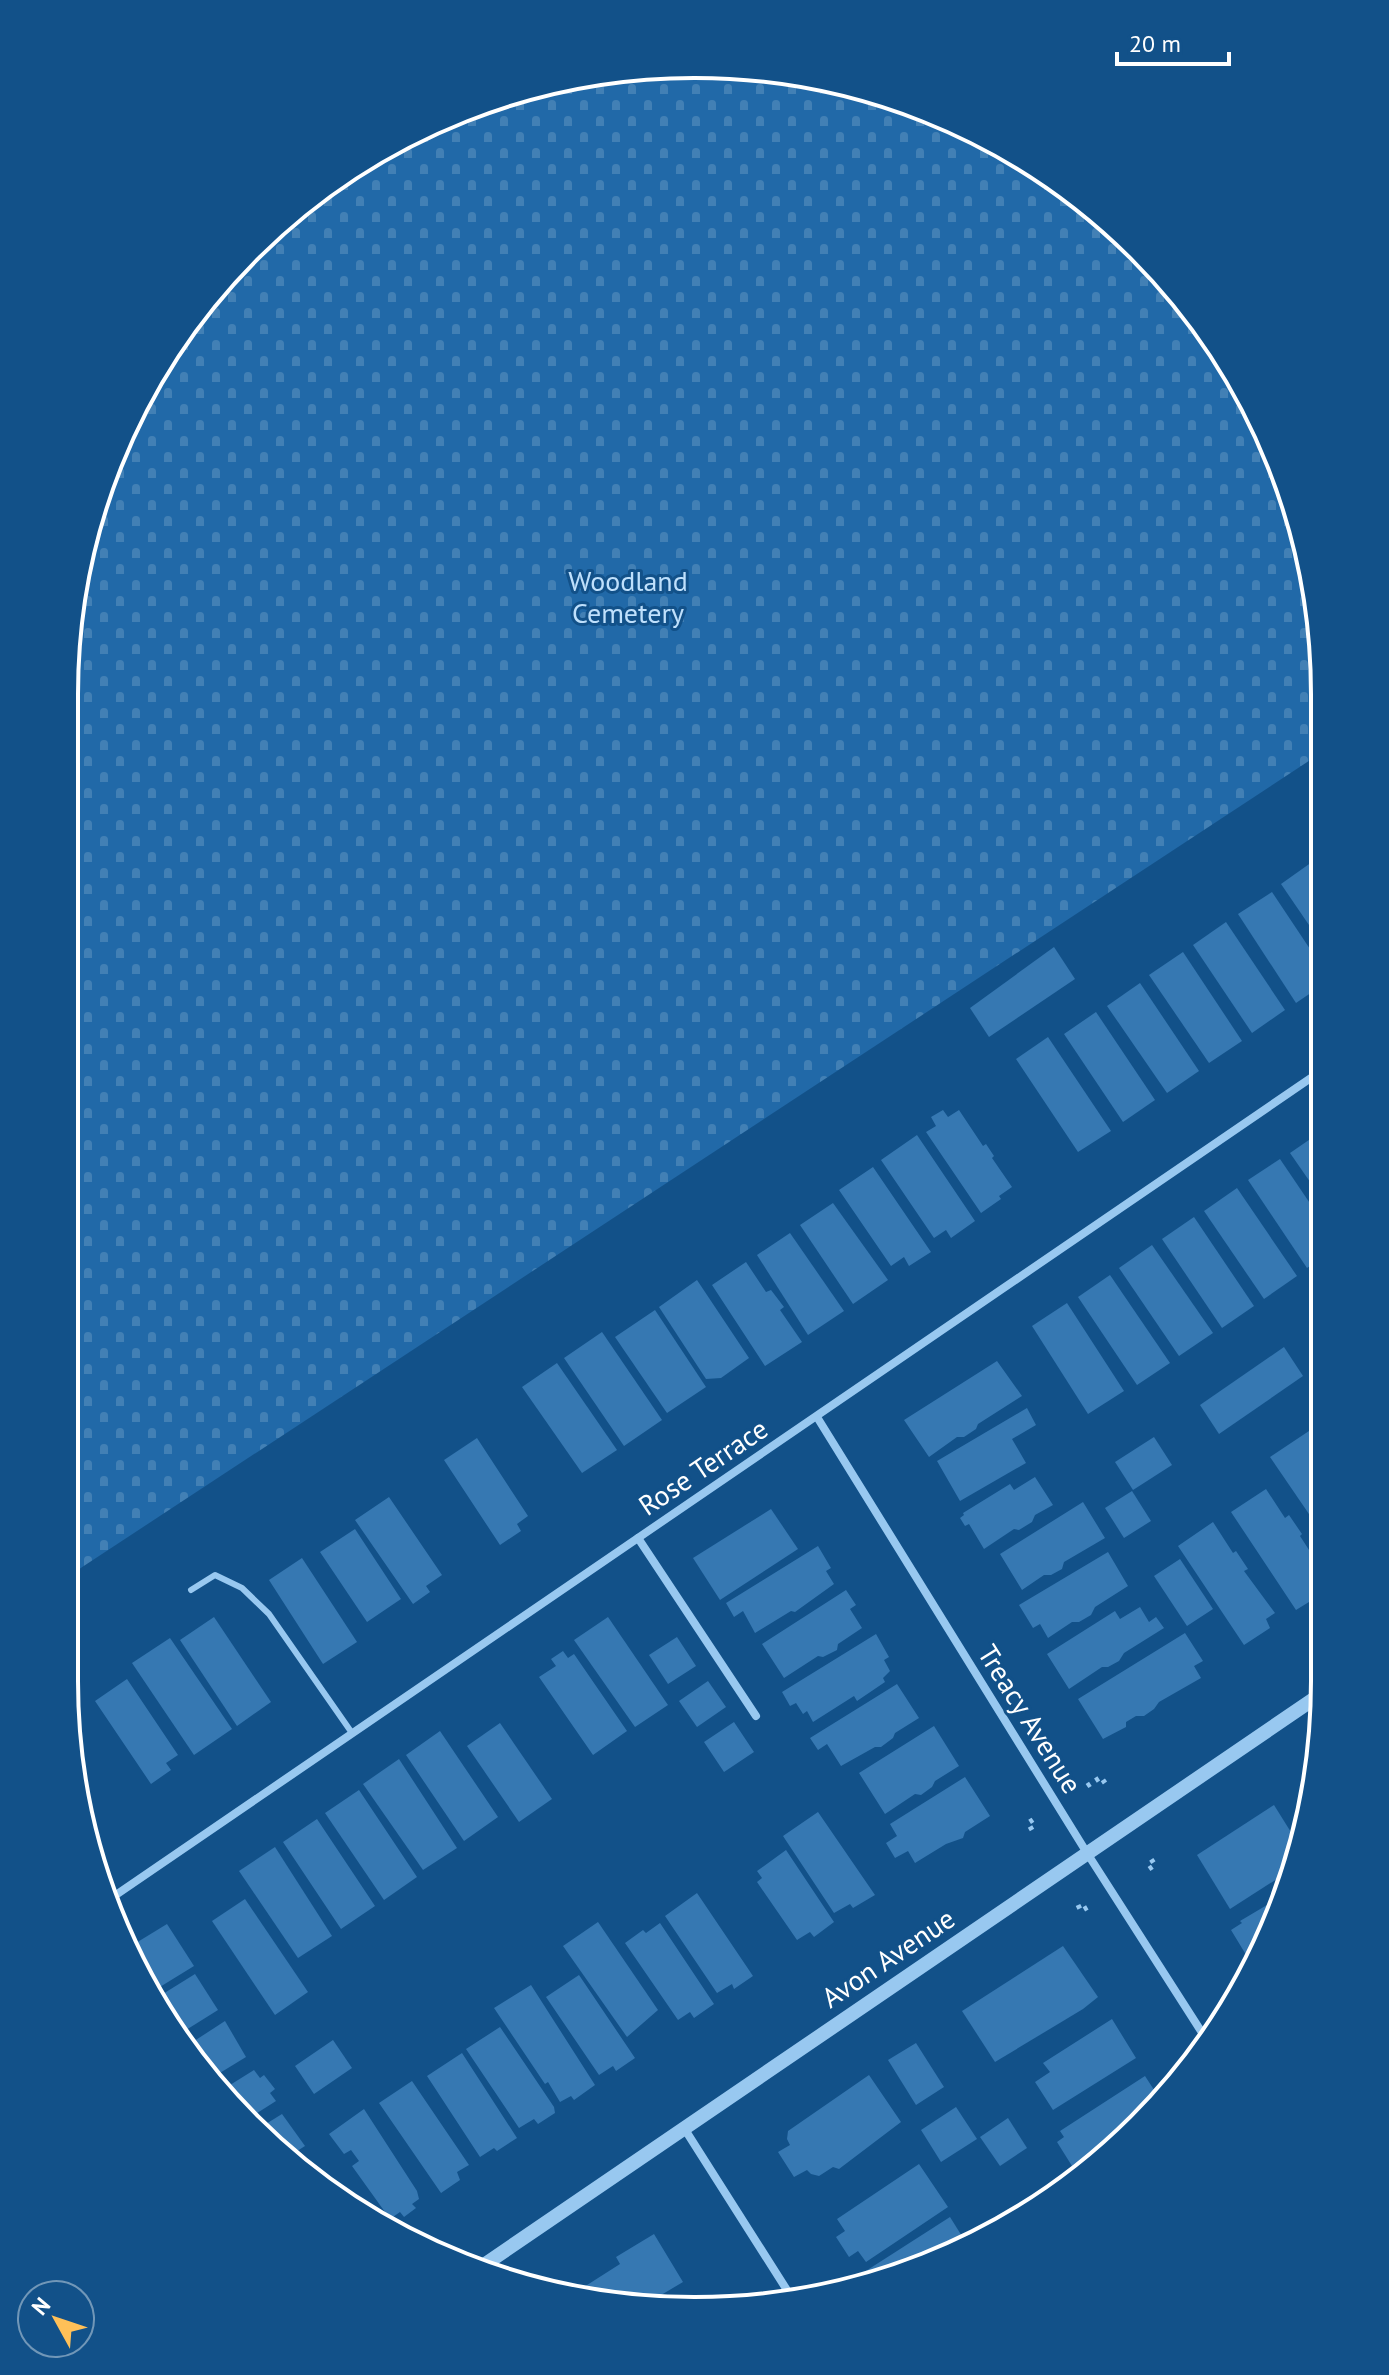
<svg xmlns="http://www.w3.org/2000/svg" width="1389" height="2375" font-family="'PT Sans',sans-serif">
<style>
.cemetery{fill:url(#cemetery-stones)}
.building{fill:#3678b2}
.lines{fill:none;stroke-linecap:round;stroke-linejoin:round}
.path{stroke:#98c8f0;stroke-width:5;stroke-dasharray:4 6;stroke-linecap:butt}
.service{stroke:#98c8f0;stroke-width:6}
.minor{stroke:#98c8f0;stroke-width:8}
.tertiary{stroke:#98c8f0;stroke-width:14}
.labels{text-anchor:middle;stroke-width:6;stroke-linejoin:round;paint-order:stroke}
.park-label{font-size:28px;fill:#bfe0fc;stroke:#125189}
.street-label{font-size:28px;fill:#fff;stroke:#125189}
.rim{fill:none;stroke:#fff;stroke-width:4}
</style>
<defs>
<pattern id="cemetery-stones" width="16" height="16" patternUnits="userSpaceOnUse" patternTransform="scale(2)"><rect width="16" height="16" fill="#2169a8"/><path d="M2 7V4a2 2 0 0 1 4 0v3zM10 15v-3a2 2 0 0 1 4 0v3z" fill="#4280b5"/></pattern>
</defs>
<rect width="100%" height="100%" fill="#125189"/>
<polygon class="cemetery" points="694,64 817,76 935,112 1044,170 1141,249 1240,379 1292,492 1324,653 1324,751 64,1579 65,653 98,491 170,345 248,249 344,171 453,112 571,76"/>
<g class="building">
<polygon points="1312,862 1324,879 1324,947 1281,884"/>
<polygon points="1272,892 1324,970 1324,984 1296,1003 1238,914"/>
<polygon points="1226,922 1285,1010 1252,1033 1193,945"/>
<polygon points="1054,947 1075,979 989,1037 970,1008"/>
<polygon points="1183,952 1242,1041 1209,1063 1149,975"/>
<polygon points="1140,983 1199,1071 1167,1093 1107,1006"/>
<polygon points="1096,1012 1155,1100 1123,1122 1064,1034"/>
<polygon points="1048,1037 1111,1131 1078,1152 1016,1059"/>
<polygon points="943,1110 948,1117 959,1110 983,1146 986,1144 994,1156 992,1158 1012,1187 999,1196 1001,1199 981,1213 926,1132 936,1126 931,1117"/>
<polygon points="1322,1131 1324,1133 1324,1202 1290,1153"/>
<polygon points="917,1135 975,1221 951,1238 946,1230 934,1238 881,1160"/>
<polygon points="1280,1159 1324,1224 1324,1256 1307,1268 1248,1180"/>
<polygon points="873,1167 931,1252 909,1266 904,1257 891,1266 839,1190"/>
<polygon points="1237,1188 1297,1276 1264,1299 1204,1211"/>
<polygon points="833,1203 888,1280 853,1304 800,1225"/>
<polygon points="1194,1217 1254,1306 1222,1328 1162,1239"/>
<polygon points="790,1233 844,1311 808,1335 757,1255"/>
<polygon points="1152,1245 1213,1333 1179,1356 1119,1268"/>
<polygon points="746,1262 766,1292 771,1290 784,1307 780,1310 802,1342 765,1366 712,1285"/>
<polygon points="1110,1275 1170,1363 1137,1385 1078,1297"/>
<polygon points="697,1280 749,1358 721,1378 706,1379 659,1307"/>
<polygon points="1067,1303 1124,1391 1088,1414 1032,1326"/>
<polygon points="655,1310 706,1387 667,1413 615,1337"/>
<polygon points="602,1332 662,1420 624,1446 564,1358"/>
<polygon points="1284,1347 1303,1376 1219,1434 1200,1405"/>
<polygon points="997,1361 1022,1396 978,1424 976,1429 964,1437 957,1437 929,1457 904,1420"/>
<polygon points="557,1363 617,1450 582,1473 522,1387"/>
<polygon points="1027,1408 1036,1425 1012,1439 1026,1463 960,1501 937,1461"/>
<polygon points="1312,1429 1324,1446 1324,1536 1270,1457"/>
<polygon points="1154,1437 1172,1465 1133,1490 1115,1462"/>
<polygon points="477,1438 528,1516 517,1524 521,1531 500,1545 444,1460"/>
<polygon points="1035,1477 1053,1505 1035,1515 1032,1522 1019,1530 1014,1529 984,1549 969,1524 965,1526 960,1518 964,1515 963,1513 1010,1484 1014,1490"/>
<polygon points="1266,1489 1285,1518 1289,1515 1302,1534 1300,1536 1324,1573 1324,1577 1316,1582 1322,1594 1296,1610 1231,1512"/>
<polygon points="1132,1491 1151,1521 1124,1538 1105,1508"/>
<polygon points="389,1497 442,1575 426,1586 430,1592 413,1604 355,1520"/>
<polygon points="1083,1502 1105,1538 1064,1562 1062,1569 1051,1575 1044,1575 1022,1590 1000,1554"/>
<polygon points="771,1509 798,1549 720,1600 693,1558"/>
<polygon points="1213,1522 1233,1553 1236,1551 1248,1569 1244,1571 1275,1613 1266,1619 1270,1628 1244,1645 1178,1546"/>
<polygon points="355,1529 401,1599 367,1622 320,1552"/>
<polygon points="818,1546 831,1568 826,1571 834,1584 795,1612 791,1611 755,1633 743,1611 734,1617 726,1603"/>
<polygon points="1108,1552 1128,1586 1095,1607 1091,1615 1079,1622 1072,1622 1048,1638 1040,1624 1033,1628 1019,1605"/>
<polygon points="302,1558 357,1642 323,1664 269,1580"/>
<polygon points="1180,1559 1213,1609 1187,1626 1154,1576"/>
<polygon points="846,1590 856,1605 850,1609 862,1628 838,1644 837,1650 823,1657 818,1656 784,1678 762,1644"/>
<polygon points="1140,1607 1149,1622 1156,1617 1164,1628 1124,1653 1119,1661 1108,1667 1102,1667 1069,1689 1047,1654 1115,1611 1120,1619"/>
<polygon points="214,1617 271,1702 237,1726 180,1640"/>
<polygon points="608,1617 668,1705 635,1727 574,1640"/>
<polygon points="1185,1633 1203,1661 1194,1666 1201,1678 1159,1702 1154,1709 1144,1716 1136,1716 1126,1722 1126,1727 1103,1739 1078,1699"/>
<polygon points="876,1634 889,1657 884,1660 890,1671 883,1678 885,1682 857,1701 854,1696 813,1722 807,1711 803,1714 796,1703 790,1706 782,1692"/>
<polygon points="677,1637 696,1666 668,1684 649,1655"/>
<polygon points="170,1638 232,1729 194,1755 132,1663"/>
<polygon points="563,1651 568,1658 574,1654 627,1731 593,1755 539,1677 556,1666 551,1659"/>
<polygon points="127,1679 178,1755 166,1763 171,1770 151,1784 95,1701"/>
<polygon points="708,1681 726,1707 697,1727 679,1701"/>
<polygon points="897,1684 919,1718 895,1733 893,1738 881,1747 875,1747 841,1766 827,1744 818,1750 810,1738"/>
<polygon points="734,1722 754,1752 724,1772 704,1742"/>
<polygon points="500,1723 552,1799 519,1822 467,1746"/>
<polygon points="934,1726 959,1766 935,1781 932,1787 921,1795 915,1794 885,1814 859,1773"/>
<polygon points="440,1731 498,1817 464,1841 406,1755"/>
<polygon points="399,1759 457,1848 423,1870 363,1784"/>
<polygon points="965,1777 990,1816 965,1832 963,1838 946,1844 915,1863 908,1851 895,1858 886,1843 897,1836 890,1824"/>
<polygon points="359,1790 417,1877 384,1900 325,1813"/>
<polygon points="1274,1805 1299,1845 1294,1868 1230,1909 1197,1855"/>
<polygon points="818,1812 875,1895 853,1908 850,1904 834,1913 783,1836"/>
<polygon points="317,1819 375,1906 341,1929 283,1842"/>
<polygon points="275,1847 332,1936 298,1958 239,1871"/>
<polygon points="786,1850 834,1922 814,1937 810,1932 797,1940 757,1882 762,1878 757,1871"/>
<polygon points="697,1893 753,1976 734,1989 732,1984 717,1993 665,1916"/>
<polygon points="1287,1893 1253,1961 1251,1963 1231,1930 1242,1923 1240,1921"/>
<polygon points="245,1899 308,1992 275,2015 212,1921"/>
<polygon points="598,1922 658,2010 627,2037 563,1946"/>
<polygon points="660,1923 714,2004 694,2018 690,2012 678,2020 625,1943 643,1930 646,1933"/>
<polygon points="167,1924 194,1966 155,1990 131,1946"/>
<polygon points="1063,1946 1098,1997 1083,2009 995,2062 962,2011"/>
<polygon points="195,1974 218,2010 178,2035 158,1997"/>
<polygon points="579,1975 635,2058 616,2071 613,2066 599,2075 546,1997"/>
<polygon points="531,1985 595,2085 574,2100 571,2096 560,2102 548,2082 545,2084 494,2008"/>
<polygon points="1112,2019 1136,2058 1053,2110 1035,2082 1050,2072 1043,2063"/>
<polygon points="225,2021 246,2057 210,2079 194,2064 185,2047"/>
<polygon points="500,2027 554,2107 555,2113 538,2124 534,2119 519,2128 466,2049"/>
<polygon points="333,2040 352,2068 314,2094 295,2066"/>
<polygon points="916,2043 944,2087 916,2105 888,2060"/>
<polygon points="462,2053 517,2138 497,2151 494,2148 480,2157 427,2076"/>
<polygon points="254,2070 260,2078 264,2075 275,2089 270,2093 276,2101 251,2117 222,2090"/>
<polygon points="869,2075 901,2122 839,2169 833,2167 819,2176 811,2174 807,2170 794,2177 778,2152 790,2145 787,2139 788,2131"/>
<polygon points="1145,2076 1158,2096 1098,2160 1077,2174 1057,2142 1064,2137 1060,2131"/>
<polygon points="412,2081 469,2165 457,2172 460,2180 441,2193 379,2103"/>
<polygon points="956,2107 977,2139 941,2162 921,2130"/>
<polygon points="364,2109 417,2191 419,2199 412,2204 416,2208 404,2217 400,2212 390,2219 352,2166 359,2161 351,2150 344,2154 329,2134"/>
<polygon points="282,2114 305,2146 291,2155 261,2127"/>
<polygon points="1008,2118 1027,2148 1000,2166 980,2137"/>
<polygon points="919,2164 948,2207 866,2262 858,2251 849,2257 836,2237 845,2231 837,2219"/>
<polygon points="950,2217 965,2241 898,2277 863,2284 858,2276"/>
<polygon points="654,2234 683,2282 651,2301 573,2294 620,2264 616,2257"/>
</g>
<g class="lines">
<g class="path">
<polyline points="1087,1786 1101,1777 1105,1783"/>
<polyline points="1032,1830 1028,1823 1034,1819"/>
<polyline points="1149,1869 1155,1865 1151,1859"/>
<polyline points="1078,1905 1081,1911 1088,1907"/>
</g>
<polyline class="service" points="191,1590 215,1575 242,1588 269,1614 352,1733"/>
<g class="minor">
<polyline points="817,1417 1087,1853 1208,2042"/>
<polyline points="638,1538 756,1716"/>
<polyline points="107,1901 1324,1069"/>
<polyline points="684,2128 792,2298"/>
</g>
<polyline class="tertiary" points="481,2267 1324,1692"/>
</g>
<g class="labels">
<g class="park-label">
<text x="628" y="591">Woodland<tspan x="628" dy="32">Cemetery</tspan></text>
</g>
<g class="street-label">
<text transform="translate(703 1467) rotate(-34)" y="10">Rose Terrace</text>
<text transform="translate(1030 1719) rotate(58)" y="10">Treacy Avenue</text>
<text transform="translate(888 1958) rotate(-34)" y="10">Avon Avenue</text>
</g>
</g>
<path d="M0 0H1389V2375H0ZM694 78H695A616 616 0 0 1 1311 694V1681A616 616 0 0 1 695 2297H694A616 616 0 0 1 78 1681V694A616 616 0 0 1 694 78Z" fill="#125189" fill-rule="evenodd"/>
<path class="rim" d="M694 78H695A616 616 0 0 1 1311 694V1681A616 616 0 0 1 695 2297H694A616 616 0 0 1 78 1681V694A616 616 0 0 1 694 78Z"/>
<g transform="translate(56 2319) rotate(310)"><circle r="38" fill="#125189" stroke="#7197b8" stroke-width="2"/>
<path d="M0-6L14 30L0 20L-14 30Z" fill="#ffc058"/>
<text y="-12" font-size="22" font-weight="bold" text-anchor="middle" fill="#ffffff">N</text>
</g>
<path d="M1117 52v12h112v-12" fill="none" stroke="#ffffff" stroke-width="4"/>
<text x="1129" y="52" font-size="24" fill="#ffffff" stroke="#125189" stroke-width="6" paint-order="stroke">20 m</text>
</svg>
